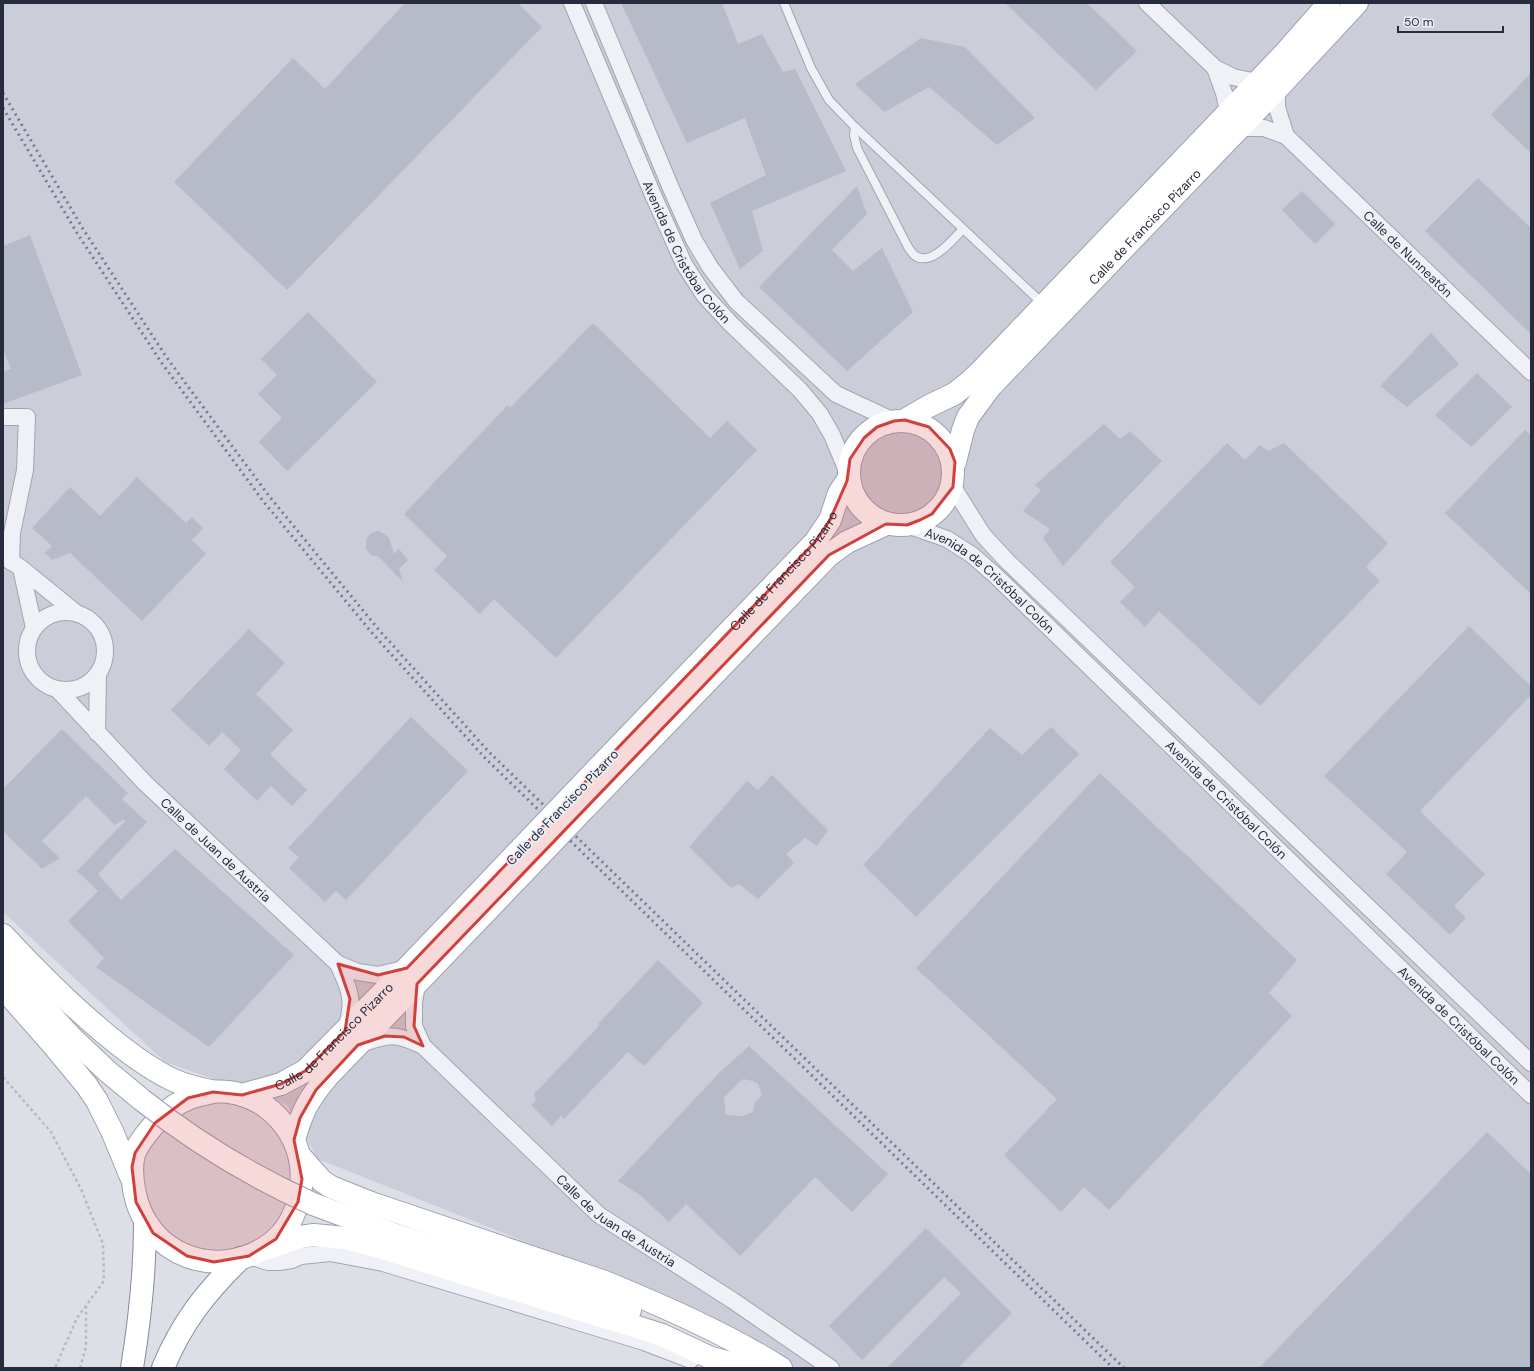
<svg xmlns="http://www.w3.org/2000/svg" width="1534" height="1371" font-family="'DM Sans',sans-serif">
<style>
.built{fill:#cbced9}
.building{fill:#b7bac7;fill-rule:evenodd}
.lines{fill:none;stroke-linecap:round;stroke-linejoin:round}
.service-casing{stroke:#a2a5b1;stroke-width:10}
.minor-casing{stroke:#a2a5b1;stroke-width:18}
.primary-casing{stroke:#9ca1b3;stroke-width:24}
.motorway-casing{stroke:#848a9e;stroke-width:24}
.path{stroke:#b7bac2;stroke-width:2.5;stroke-dasharray:3 3;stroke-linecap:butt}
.service{stroke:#f0f1f6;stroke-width:8}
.minor{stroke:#f0f1f6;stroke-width:16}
.primary{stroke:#fff;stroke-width:22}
.motorway{stroke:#fff;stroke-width:22}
.rail{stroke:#767b91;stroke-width:3;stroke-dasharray:2 4;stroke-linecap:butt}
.primary-bridge-casing{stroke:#9ca1b3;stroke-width:24;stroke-linecap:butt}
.primary-bridge{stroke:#fff;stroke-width:22}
.marked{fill:#d2403c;fill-opacity:0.2;stroke:#d2403c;stroke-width:3;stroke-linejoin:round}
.labels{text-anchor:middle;stroke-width:3.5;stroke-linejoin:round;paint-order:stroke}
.street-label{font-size:13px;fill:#262b3e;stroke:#eceef5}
</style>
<rect width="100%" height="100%" fill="#dddfe7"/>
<polygon class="built" points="3,3 1531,3 1531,1368 784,1368 679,1303 318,1159 287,1105 165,1062 3,912"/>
<g class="building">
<polygon points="405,3 518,3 542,27 287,290 174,182 293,58 325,89"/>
<polygon points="621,3 722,3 738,44 762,34 783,72 795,69 846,171 752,211 763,251 740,269 710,203 766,175 745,118 687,143"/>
<polygon points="1005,3 1087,3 1137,51 1096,90"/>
<polygon points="921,38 965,47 1035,118 997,145 929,87 884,112 855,84"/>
<polygon points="1531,73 1531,153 1491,115"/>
<polygon points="1478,178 1531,228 1531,334 1425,231"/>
<polygon points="857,186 867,214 832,250 853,271 882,248 913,312 847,371 759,287"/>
<polygon points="1302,191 1335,224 1315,244 1282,210"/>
<polygon points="30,235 82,375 3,404 3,372 11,369 3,349 3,246"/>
<polygon points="308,312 377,382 287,471 259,442 282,418 258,394 277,375 261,359"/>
<polygon points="593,323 710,438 727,421 757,450 556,658 494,599 480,614 434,570 447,556 404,514 508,405 510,408"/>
<polygon points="1431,333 1459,364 1407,407 1380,386"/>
<polygon points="1477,373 1512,407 1471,447 1435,415"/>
<polygon points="1104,424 1120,439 1130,431 1162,461 1105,520 1063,566 1043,538 1050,529 1023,511 1041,490 1035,485"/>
<polygon points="1525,430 1531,435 1531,594 1445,513"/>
<polygon points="1227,443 1245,460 1260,445 1268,451 1284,443 1388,543 1366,567 1380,581 1260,706 1159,611 1145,627 1120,602 1135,587 1110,562"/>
<polygon points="137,477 186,523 192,517 203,528 192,540 206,554 142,621 70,553 52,560 45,553 52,546 32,528 70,487 100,516"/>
<polygon points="378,531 386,535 389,538 394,554 399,549 408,560 399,569 403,582 379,557 371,555 366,549 366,541 367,538 370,534"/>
<polygon points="1469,626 1531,686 1531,695 1420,811 1485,874 1454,906 1466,918 1450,935 1386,874 1407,852 1324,776"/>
<polygon points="249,629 285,663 256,694 293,730 270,754 307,790 292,806 271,786 257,801 224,769 241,750 222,732 209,746 171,710"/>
<polygon points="411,717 468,771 346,900 336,891 325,902 289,868 299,857 288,848"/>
<polygon points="1051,727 1079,754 916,917 863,865 990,728 1022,755"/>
<polygon points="62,729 128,793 122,799 147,822 98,874 121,900 175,849 294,955 209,1047 96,967 104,958 68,921 98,891 77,871 125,821 124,819 115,825 86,796 42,841 60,858 42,869 3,831 3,789"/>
<polygon points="1100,773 1297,960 1269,993 1292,1016 1109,1210 1084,1187 1061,1212 1004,1155 1057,1099 916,968"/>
<polygon points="772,775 828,830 817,846 805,838 786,854 794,863 758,899 739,884 731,888 689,847 747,781 758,790"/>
<polygon points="658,960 703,1003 644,1066 628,1052 564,1119 561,1116 552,1126 531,1105 536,1100 534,1094 600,1025 598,1024"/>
<path d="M749 1046 888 1174 852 1212 815 1177 740 1256 686 1204 669 1222 640 1195 618 1181 720 1072ZM743 1079 753 1081 758 1084 762 1095 755 1102 753 1112 743 1116 726 1115 724 1097Z"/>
<polygon points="1487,1132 1531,1174 1531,1368 1259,1368"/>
<polygon points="926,1228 1012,1313 958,1368 887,1368 961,1293 944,1277 862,1360 829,1326"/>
</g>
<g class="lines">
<g class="service-casing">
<g id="service">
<polyline points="784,3 811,68 829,100 855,127 1043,304"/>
<path d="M855 127 854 135 857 148 908 247C910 250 912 253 914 255 931 268 953 239 963 229"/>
</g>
</g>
<g class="minor-casing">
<g id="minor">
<path id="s1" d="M572 3 653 195 684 264 704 295 731 324 800 390 820 414 832 435 847 471"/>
<polyline points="594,3 670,186 694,240 710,267 736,301 836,394 894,421"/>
<polyline points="1147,3 1215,68 1233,77 1257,82"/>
<polyline points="1215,68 1224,93 1228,112"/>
<polyline points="1277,89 1277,107 1286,136"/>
<path id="s2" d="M1239 128H1264L1286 136 1531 372"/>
<polyline points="3,417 27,417 25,470 12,533 11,562"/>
<polyline points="953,487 983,535 1007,561 1531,1063"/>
<path id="s3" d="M907 525 947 539 972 555 996 576 1531 1095"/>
<polyline points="3,556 21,568 75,612"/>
<polyline points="21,568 34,628"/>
<circle cx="66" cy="651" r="39"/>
<path id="s4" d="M57 689 145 783 338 964"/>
<polyline points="97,733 98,674"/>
<path d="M346 1029C347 1023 350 1017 350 1010 353 994 344 978 338 964L358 972 378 975 407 968"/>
<path d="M361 1044C390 1034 395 1033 423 1046L414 1026V1003L417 984"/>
<path id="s5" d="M423 1046 599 1215 732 1300 831 1368"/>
<polyline points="249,1256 268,1262 279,1262 292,1260 301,1256 330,1253 383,1263 644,1342 691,1360"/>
</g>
</g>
<g class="primary-casing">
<g id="primary">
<polyline points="905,420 929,406 954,394 967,384 979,373 1285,53 1329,3"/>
<circle cx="901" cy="473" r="52"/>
<path id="s6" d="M955 462 963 430 968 417 991 386 1277 89 1357 3"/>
<path id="s7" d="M573 794 815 542 830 520 839 493 847 481"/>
<polyline points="585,808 829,555 847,542 886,524"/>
<path d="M3 935C32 966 62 997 95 1025 119 1046 144 1066 173 1080 185 1085 199 1089 212 1091 217 1092 222 1091 228 1092 240 1093 255 1099 265 1106 285 1121 298 1141 301 1166 304 1193 295 1224 273 1242 220 1283 145 1257 134 1189 132 1178 131 1165 134 1154 138 1144 145 1135 152 1127 162 1115 175 1103 190 1098 197 1095 205 1094 213 1092"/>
<polyline points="3,962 70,1036 107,1071 142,1100"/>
<polyline points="3,988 54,1046 87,1086 97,1101 112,1131 131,1177"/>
<path id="s8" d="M242 1095 281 1084 305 1071 407 968 511 859"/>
<path d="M294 1140C302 1111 309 1098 328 1076L525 871"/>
<path d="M300 1156 322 1181 331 1187 371 1203 605 1282C665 1307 725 1333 781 1368"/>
<polyline points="313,1204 396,1235 551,1283 630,1310"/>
<polyline points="268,1248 300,1237 314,1235 345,1238 376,1246 555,1302 634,1326 662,1335 711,1358 750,1368"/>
</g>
</g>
<g class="motorway-casing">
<g id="motorway">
<path d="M132 1368C140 1319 145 1271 145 1222"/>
<path d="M163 1368C182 1322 206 1292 241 1258"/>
</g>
</g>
<g class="path">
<polyline points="3,1077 51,1132 81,1189 103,1244 104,1281 77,1318 55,1368"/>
<polyline points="80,1368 86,1347 86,1306"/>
</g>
<use href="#service" class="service"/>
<use href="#minor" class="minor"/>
<use href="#primary" class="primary"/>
<use href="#motorway" class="motorway"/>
<g class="rail">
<polyline points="3,93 83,229 167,358 269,496 379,630 489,752 1124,1368"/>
<polyline points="3,108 77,233 161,362 263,501 373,634 484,757 1113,1368"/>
</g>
<g class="primary-bridge-casing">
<g id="primary-bridge">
<polyline points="511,859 573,794"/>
<polyline points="525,871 585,808"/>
<path d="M142 1100C195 1142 251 1176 313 1204"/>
</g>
</g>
<use href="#primary-bridge" class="primary-bridge"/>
</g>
<path class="marked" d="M905 420 929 427 950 449 955 462 953 487 932 514 920 520 907 525 886 524 829 555 417 984 414 1026 423 1046 404 1037 385 1036 358 1045 316 1090 300 1118 294 1140 302 1179 298 1202 276 1239 249 1256 214 1262 187 1256 153 1233 136 1202 132 1167 135 1153 155 1123 188 1098 213 1092 242 1095 281 1084 305 1071 345 1031 350 999 338 964 378 975 407 968 815 542 830 520 847 481 850 459 864 438 877 427 894 421Z"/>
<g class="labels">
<g class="street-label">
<text dy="5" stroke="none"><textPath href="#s6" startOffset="307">Calle de Francisco Pizarro</textPath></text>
<text dy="5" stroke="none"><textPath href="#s1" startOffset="275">Avenida de Cristóbal Colón</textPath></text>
<text dy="5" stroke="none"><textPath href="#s2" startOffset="218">Calle de Nunneatón</textPath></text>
<text dy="5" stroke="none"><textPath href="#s7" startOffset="307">Calle de Francisco Pizarro</textPath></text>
<text dy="5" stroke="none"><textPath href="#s3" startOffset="101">Avenida de Cristóbal Colón</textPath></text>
<text dy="5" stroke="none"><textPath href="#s3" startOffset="425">Avenida de Cristóbal Colón</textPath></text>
<text transform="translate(562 807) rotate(-46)" y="5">Calle de Francisco Pizarro</text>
<text dy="5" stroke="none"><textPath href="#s4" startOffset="226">Calle de Juan de Austria</textPath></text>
<text dy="5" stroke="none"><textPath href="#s3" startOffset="749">Avenida de Cristóbal Colón</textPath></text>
<text dy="5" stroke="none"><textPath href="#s8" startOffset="112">Calle de Francisco Pizarro</textPath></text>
<text dy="5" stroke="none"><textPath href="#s5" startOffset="261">Calle de Juan de Austria</textPath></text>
</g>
</g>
<rect width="1534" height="1371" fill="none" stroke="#262b3e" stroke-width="8"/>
<path d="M1398 26v6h105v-6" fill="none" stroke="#262b3e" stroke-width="2"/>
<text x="1404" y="26" font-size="12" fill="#262b3e" stroke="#eceef5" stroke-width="3" paint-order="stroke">50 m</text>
</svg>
